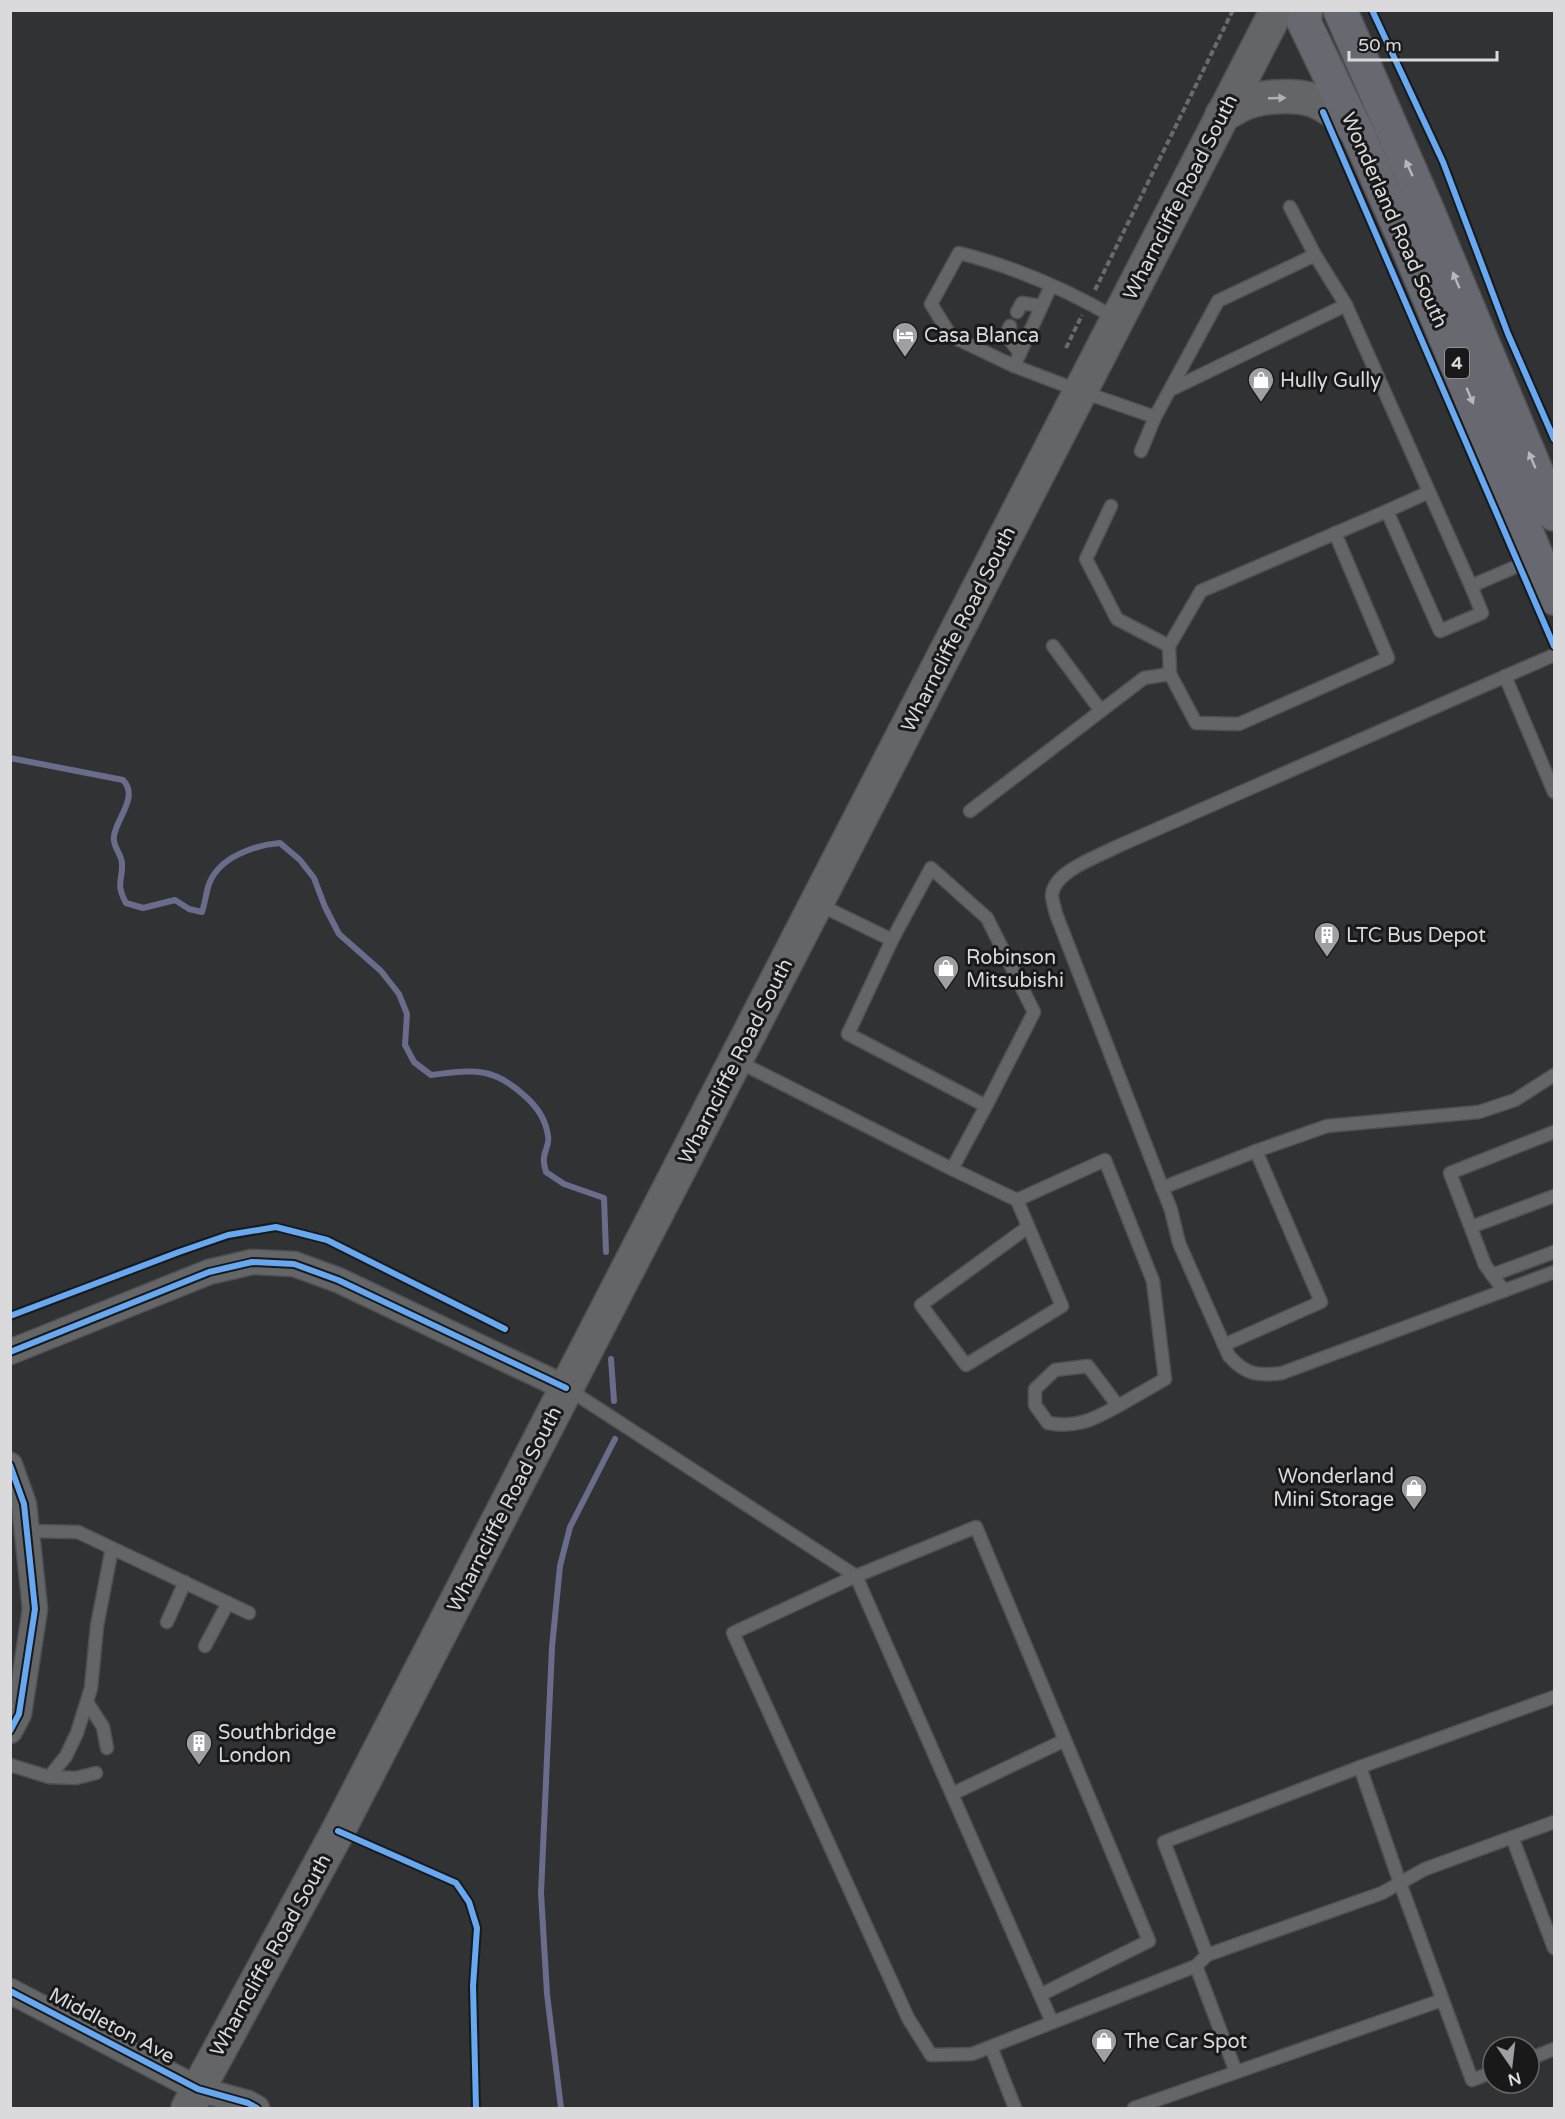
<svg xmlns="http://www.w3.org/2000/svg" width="1565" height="2119" font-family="'Varela Round',sans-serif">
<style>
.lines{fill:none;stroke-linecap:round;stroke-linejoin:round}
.stream{stroke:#696d8b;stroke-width:6}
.service-casing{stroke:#505052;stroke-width:15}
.minor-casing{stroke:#505052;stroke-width:27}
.secondary-casing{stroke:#505052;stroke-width:36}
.primary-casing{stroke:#505052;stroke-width:36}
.path{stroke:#6a6a6b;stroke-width:4;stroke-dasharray:6 3;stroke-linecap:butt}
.service{stroke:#646566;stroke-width:12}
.minor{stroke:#646566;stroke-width:24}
.secondary{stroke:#646566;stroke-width:33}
.primary{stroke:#686970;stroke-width:33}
.cycleway-casing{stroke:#19191a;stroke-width:10}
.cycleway{stroke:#66a8f1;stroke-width:6}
.oneway{fill:#b1b1b3}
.oneway2{fill:#b8b8bc}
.labels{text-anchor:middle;stroke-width:6;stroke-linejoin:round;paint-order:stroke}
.shield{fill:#19191a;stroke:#a0a0a2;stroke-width:1.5}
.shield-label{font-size:18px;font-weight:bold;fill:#dadadc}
.street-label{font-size:20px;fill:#dadadc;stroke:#19191a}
.poi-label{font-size:20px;fill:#dadadc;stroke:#19191a;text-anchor:start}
</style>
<rect width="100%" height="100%" fill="#313233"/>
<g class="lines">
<g class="stream">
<path d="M10 758 123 780C139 797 117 817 114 836 112 846 121 853 122 863 123 882 115 882 126 903L143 908 175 900 189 909 202 912C205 903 206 893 209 884 219 857 255 845 280 843L300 860 314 878 325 907 339 934 381 971 399 994 407 1014 405 1045 414 1062 431 1075C473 1070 493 1066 526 1097 537 1107 546 1120 548 1136 550 1144 544 1151 544 1158 543 1162 545 1168 546 1172L564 1184 604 1198 606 1252"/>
<polyline points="611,1359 614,1401"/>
<polyline points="561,2108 547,1994 541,1893 552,1647 560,1566 570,1527 615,1439"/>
</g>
<g class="service-casing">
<g id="service">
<polyline points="1290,207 1315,255"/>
<polyline points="1017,312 1022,303 1041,306"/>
<path d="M1117 319C1068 290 1014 267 959 253L931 304 951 336 1014 366 1080 391 1155 417"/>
<polyline points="1010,326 1006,335 1020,353"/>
<polyline points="1014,366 1051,286"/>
<polyline points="1172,389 1346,305"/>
<polyline points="1141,451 1155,417 1218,301 1315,255 1346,305 1471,586 1536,558"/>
<polyline points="1111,506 1086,559 1117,619 1169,646 1201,591 1387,511 1440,631 1482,613 1471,586"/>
<polyline points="1387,511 1429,492"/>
<polyline points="1053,646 1101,711"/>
<polyline points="1169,646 1170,674 1196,723 1239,724 1388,658 1335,533"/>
<path d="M1554 655 1116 847C1097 857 1054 871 1052 895 1052 901 1055 908 1056 914L1171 1210 1179 1243 1229 1356C1246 1375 1258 1376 1282 1373L1554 1272"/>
<polyline points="1505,676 1554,792"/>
<polyline points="970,811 1144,678 1170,674"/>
<polyline points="818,904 892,940"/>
<polyline points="737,1061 952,1169 986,1106 848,1034 892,940 931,868 987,918 1034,1012 986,1106"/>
<polyline points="1256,1151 1327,1126 1479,1112 1515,1100 1554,1075"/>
<polyline points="952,1169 1017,1200 1062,1306 966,1365 921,1305 1028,1227"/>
<polyline points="1162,1188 1256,1151 1321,1302 1224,1345"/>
<path d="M1017 1200 1105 1160 1153 1281 1165 1379 1118 1406 1088 1366 1055 1370 1035 1389V1405L1048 1423C1078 1428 1092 1420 1118 1406"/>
<polyline points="1471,1227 1554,1196"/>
<polyline points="1492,1275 1554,1252"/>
<polyline points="1504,1291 1485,1265 1450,1173 1554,1132"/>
<polyline points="568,1389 856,1576 733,1633 908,2018 931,2055 972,2054 1196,1966 1207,1955 1382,1893 1425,1869 1554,1822"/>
<polyline points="27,1531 78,1532 249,1613"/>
<polyline points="167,1622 185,1582"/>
<polyline points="205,1646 228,1603"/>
<polyline points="87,1702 103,1727 107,1748"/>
<polyline points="10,1765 49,1777 66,1756 77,1733 91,1688 97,1626 112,1548"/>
<polyline points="1360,1767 1400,1883 1472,2080 1493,2072"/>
<polyline points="49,1777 76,1778 96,1773"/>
<polyline points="952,1794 1065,1740 1149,1941 1040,1995"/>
<polyline points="1512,1837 1554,1948"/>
<polyline points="1207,1955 1164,1842 1360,1767 1554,1697"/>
<polyline points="1196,1966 1236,2072"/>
<polyline points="1052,2022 856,1576 976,1527 1065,1740"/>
<polyline points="991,2047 1015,2108"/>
<polyline points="1529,2059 1554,2049"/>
<polyline points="1134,2108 1442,2000"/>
</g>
</g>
<g class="minor-casing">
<g id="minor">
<polyline points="10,1352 209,1272 252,1262 294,1264 338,1280 566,1388"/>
<polyline points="10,1465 24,1504 35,1609 19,1714 10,1731"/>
<polyline points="10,1991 198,2089 248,2103 257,2108"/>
</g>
</g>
<g class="secondary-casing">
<g id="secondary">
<path d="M1222 115C1231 111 1239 105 1248 102 1263 96 1293 95 1309 99 1326 103 1344 119 1356 130"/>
<polyline points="188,2108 338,1831 1277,10"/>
</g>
</g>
<g class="primary-casing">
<g id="primary">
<polyline points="1306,10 1304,22 1356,130 1407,245 1554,598"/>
<polyline points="1340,10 1426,207 1554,514"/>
</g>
</g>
<g class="path">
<polyline points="1095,290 1233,10"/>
<polyline points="1066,348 1082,315"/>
</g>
<use href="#service" class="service"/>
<use href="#minor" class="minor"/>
<use href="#secondary" class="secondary"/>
<use href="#primary" class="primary"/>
<g class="cycleway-casing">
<g id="cycleway">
<polyline points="1372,10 1443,162 1508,334 1554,439"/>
<polyline points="1323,112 1554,646"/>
<polyline points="10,1316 179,1252 228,1235 276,1227 327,1240 505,1329"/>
<polyline points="10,1352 209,1272 252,1262 294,1264 338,1280 566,1388"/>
<polyline points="10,1465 24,1504 35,1609 19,1714 10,1731"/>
<polyline points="338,1831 456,1883 469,1902 477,1928 473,1986 476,2108"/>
<polyline points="10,1991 198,2089 248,2103 257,2108"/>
</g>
</g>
<use href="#cycleway" class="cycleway"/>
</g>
<defs><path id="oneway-solid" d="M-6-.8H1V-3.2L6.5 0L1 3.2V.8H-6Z" transform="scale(1.5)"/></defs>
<use class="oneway" href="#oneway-solid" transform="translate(1277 98) rotate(-2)"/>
<g class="oneway2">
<use href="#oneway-solid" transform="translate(1409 168) rotate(-114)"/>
<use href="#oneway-solid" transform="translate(1456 280) rotate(-113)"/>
<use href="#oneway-solid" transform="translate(1470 396) rotate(67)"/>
<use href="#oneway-solid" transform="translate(1532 460) rotate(-113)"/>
</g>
<defs>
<g id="hotel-pin" transform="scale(1.35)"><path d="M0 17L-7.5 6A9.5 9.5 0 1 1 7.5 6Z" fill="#9f9fa1" stroke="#19191a"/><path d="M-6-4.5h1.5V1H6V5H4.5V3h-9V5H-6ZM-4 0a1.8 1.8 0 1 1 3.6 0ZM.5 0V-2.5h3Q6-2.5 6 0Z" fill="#fff"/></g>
<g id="shop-pin" transform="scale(1.35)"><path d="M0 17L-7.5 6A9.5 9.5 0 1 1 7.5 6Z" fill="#9f9fa1" stroke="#19191a"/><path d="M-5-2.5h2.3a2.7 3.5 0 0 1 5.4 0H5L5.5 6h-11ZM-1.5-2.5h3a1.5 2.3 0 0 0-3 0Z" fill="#fff"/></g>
<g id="building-pin" transform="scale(1.35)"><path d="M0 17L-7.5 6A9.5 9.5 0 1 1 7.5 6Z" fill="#9f9fa1" stroke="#19191a"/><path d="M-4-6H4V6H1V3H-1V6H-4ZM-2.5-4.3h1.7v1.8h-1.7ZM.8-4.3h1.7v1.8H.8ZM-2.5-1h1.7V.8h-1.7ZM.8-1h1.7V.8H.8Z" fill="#fff"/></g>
</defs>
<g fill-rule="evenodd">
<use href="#hotel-pin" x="905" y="335"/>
<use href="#shop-pin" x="1261" y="380"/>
<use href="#building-pin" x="1327" y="935"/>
<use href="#shop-pin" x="946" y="968"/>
<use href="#shop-pin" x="1414" y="1488"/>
<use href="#building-pin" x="199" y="1743"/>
<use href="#shop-pin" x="1104" y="2041"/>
</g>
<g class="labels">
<rect class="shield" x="1445" y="348" width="24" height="30" rx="4.5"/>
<g class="shield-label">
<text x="1457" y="369">4</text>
</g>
<g class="street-label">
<text transform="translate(1180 197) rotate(-63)" y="7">Wharncliffe Road South</text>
<text transform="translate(1395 220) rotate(66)" y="7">Wonderland Road South</text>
<text transform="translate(958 629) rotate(-63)" y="7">Wharncliffe Road South</text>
<text transform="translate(735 1061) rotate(-63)" y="7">Wharncliffe Road South</text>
<text transform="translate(504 1509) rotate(-63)" y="7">Wharncliffe Road South</text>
<text transform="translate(270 1955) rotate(-61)" y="7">Wharncliffe Road South</text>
<text transform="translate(112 2025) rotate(28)" y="7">Middleton Ave</text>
</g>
<g class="poi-label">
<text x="924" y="342">Casa Blanca</text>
<text x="1280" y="387">Hully Gully</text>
<text x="1346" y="942">LTC Bus Depot</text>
<text x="966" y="964">Robinson<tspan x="966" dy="23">Mitsubishi</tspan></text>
<text x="1394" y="1483" text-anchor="end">Wonderland<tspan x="1394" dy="23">Mini Storage</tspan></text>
<text x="218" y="1739">Southbridge<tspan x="218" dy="23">London</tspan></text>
<text x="1124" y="2048">The Car Spot</text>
</g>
</g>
<rect width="1565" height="2119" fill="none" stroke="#dadadc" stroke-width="24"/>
<g transform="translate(1511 2065) rotate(166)"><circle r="28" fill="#19191a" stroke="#666668" stroke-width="1.5"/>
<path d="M0-4.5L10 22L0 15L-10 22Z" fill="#9f9fa1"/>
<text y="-9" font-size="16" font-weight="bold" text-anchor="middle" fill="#dadadc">N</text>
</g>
<path d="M1349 51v9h148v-9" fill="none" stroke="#dadadc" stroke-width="3"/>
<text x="1358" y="51" font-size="18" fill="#dadadc" stroke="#19191a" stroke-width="4.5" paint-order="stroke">50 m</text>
</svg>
